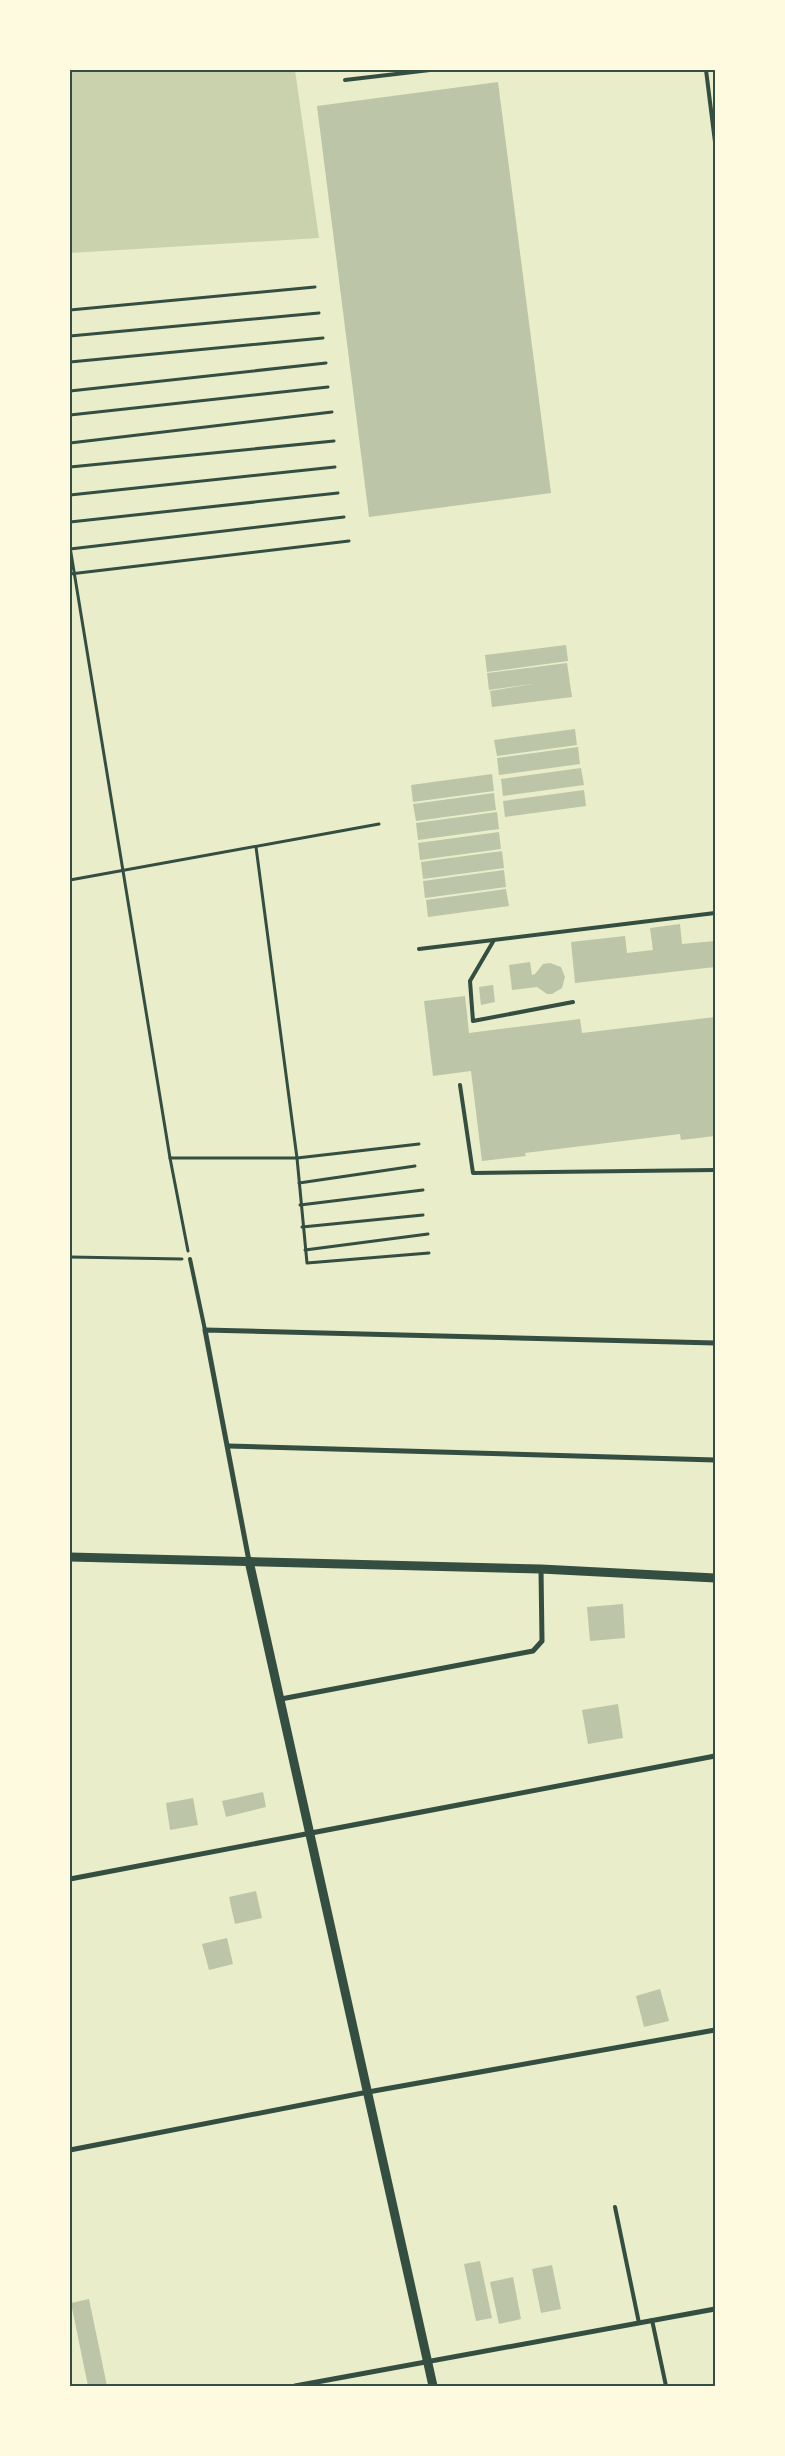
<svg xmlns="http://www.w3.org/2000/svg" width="785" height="2456" font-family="'Source Serif 4',serif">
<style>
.green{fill:#cad2ad}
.building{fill:#bcc5a7}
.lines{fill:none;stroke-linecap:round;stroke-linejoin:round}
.path{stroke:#344e41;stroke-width:3}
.service{stroke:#344e41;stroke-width:4}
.minor{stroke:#344e41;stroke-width:5}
.tertiary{stroke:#344e41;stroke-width:9}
.neatline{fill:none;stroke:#344e41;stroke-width:2}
</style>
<rect width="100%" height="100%" fill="#e9edc9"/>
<polygon class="green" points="70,70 295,70 319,238 70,253"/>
<g class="building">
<polygon points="498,82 551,493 369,517 317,106"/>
<polygon points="566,645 568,661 487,672 485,655"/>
<polygon points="567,663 572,697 492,707 490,691 532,684 489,690 487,673"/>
<polygon points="575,729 577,745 497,756 494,740"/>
<polygon points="578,747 580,764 499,775 497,758"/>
<polygon points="581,768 584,785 503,796 501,779"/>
<polygon points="492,774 494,791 413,802 411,785"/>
<polygon points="584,790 586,806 505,817 503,801"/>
<polygon points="494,793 496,810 416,821 413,804"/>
<polygon points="497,812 499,829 418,840 416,823"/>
<polygon points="499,832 501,849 420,860 418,843"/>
<polygon points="502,851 504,868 423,879 421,862"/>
<polygon points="504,870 506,887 425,898 423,881"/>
<polygon points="506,889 509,906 428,917 426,900"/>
<polygon points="680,924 682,944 715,941 715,967 575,983 571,942 625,936 627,953 653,950 650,928"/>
<polygon points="530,962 532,975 535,974 543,964 550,963 561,967 565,977 562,988 552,994 547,994 537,987 512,990 509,965"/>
<polygon points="493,985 495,1002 481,1005 479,987"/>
<polygon points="465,996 469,1033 580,1019 582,1033 715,1017 715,1136 681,1140 680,1134 525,1153 526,1156 482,1161 471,1071 433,1076 424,1001"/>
<polygon points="623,1604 625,1638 590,1641 587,1607"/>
<polygon points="618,1704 623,1738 588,1744 582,1710"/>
<polygon points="263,1792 266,1807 226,1817 222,1801"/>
<polygon points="193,1798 198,1825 170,1830 166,1803"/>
<polygon points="256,1891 262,1918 235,1924 229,1897"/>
<polygon points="227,1938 233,1964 209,1970 202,1944"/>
<polygon points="660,1989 669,2021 644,2027 636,1996"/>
<polygon points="480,2261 492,2318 476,2321 464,2264"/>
<polygon points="552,2265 561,2309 541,2313 532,2269"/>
<polygon points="513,2277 521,2319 499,2324 490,2282"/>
<polygon points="89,2299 107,2386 88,2386 71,2303"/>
</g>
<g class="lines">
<g class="path">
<polyline points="70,310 315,287"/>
<polyline points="70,336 319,313"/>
<polyline points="70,362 323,338"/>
<polyline points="70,391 326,363"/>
<polyline points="70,415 328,387"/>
<polyline points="70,443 332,412"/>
<polyline points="70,467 334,441"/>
<polyline points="70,495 335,467"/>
<polyline points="70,522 338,493"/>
<polyline points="70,547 170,1158 188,1251"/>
<polyline points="70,549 344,517"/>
<polyline points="70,574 349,541"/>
<polyline points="256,847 297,1158 307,1263 429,1253"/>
<polyline points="70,880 379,824"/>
<polyline points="170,1158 297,1158 419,1144"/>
<polyline points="299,1183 415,1166"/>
<polyline points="300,1205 423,1190"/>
<polyline points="302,1227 423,1215"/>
<polyline points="305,1250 428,1234"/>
<polyline points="70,1257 182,1259"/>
</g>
<g class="service">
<polyline points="706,70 715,142"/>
<polyline points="345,80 430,70"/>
<polyline points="494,940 470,981 473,1021 573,1002"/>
<polyline points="419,949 715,913"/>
<polyline points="460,1085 473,1173 715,1170"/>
<polyline points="190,1259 205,1330"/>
<polyline points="615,2207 639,2323"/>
<polyline points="652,2320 666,2386"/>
</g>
<g class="minor">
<polyline points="228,1446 715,1460"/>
<polyline points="249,1561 205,1330 715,1343"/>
<polyline points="281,1699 533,1651 542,1641 541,1569"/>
<polyline points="70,1879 715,1756"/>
<polyline points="70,2150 368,2092 715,2030"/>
<polyline points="295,2386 715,2309"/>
</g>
<g class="tertiary">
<polyline points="70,1557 541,1569 715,1578"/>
<polyline points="249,1561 433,2386"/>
</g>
</g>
<rect width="785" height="2456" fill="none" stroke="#fefae0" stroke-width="142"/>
<rect x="71" y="71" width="643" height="2314" class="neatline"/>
</svg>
